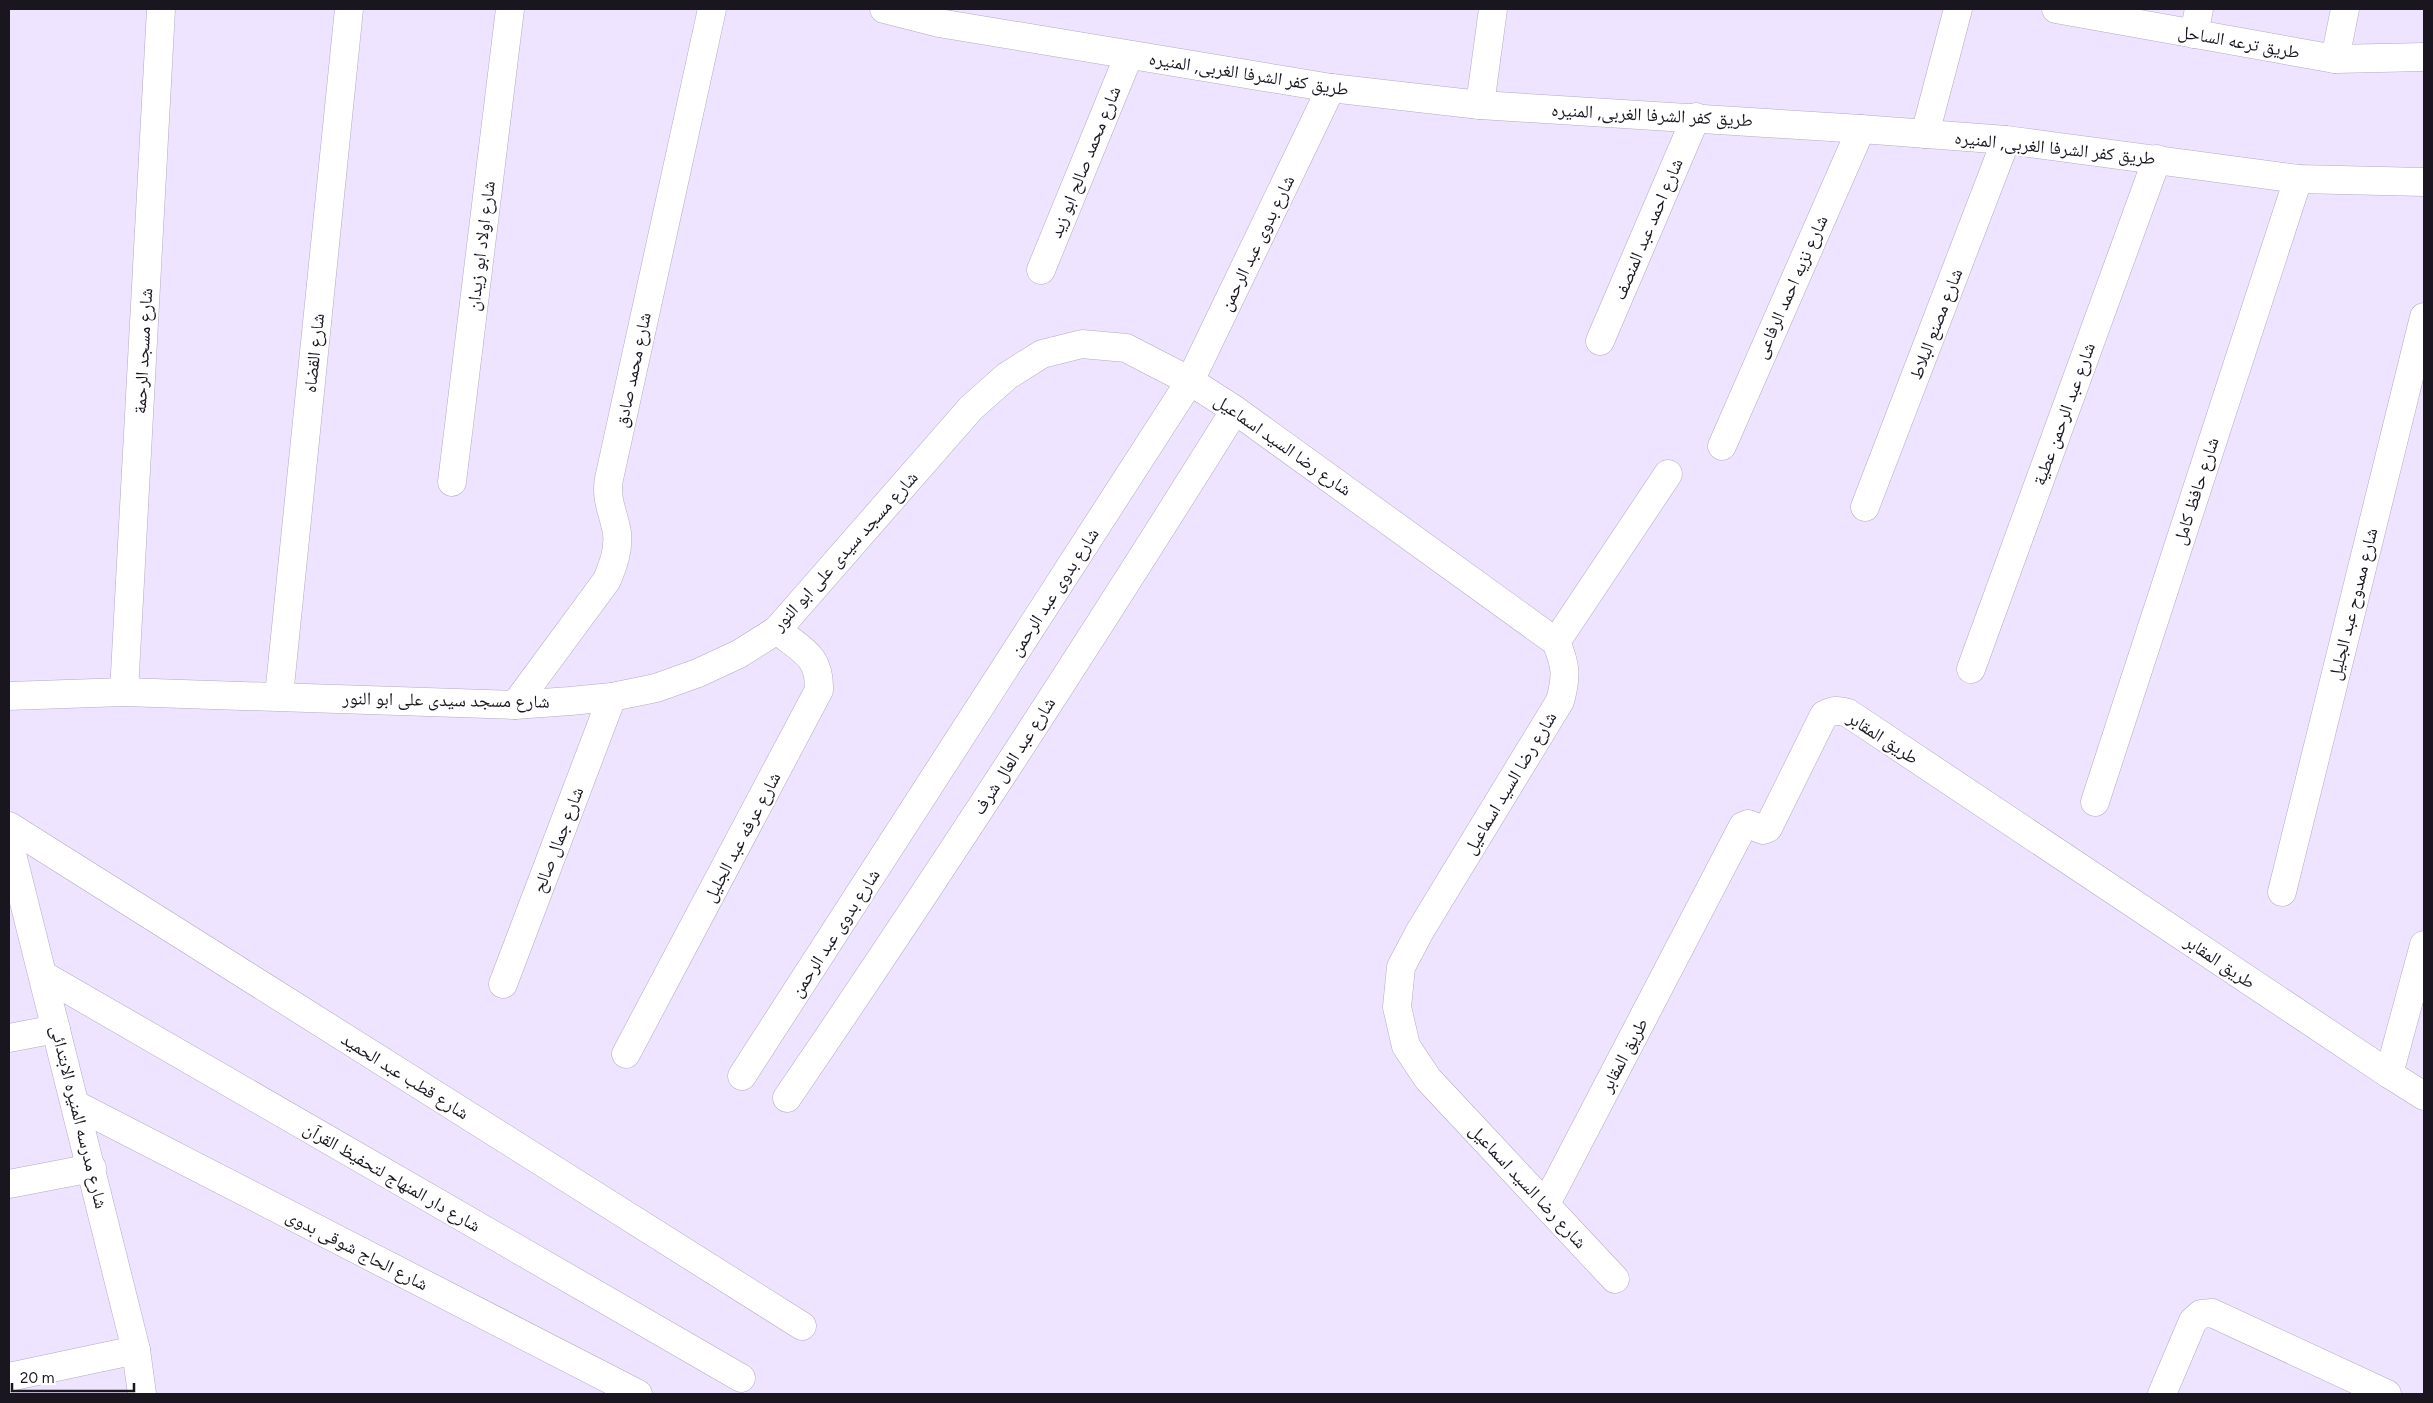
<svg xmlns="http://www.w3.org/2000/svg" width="2433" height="1403" font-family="Figtree,'Noto Naskh Arabic',sans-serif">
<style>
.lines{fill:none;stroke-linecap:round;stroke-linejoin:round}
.minor-casing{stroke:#b3a9c2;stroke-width:29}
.tertiary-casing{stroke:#b3a9c2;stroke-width:29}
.minor{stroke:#fff;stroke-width:28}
.tertiary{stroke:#fff;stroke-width:28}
.labels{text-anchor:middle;stroke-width:4.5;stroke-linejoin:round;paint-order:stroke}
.street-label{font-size:18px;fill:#19161f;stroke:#fff}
</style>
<rect width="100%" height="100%" fill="#efe4ff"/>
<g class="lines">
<g class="minor-casing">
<g id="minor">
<polyline points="2056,9 2335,59 2424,57"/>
<polyline points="2194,34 2199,9"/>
<polyline points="2335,59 2345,9"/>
<polyline points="1041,270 1129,55"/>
<polyline points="1600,341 1696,117"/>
<polyline points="1722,446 1861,129"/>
<polyline points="452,482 510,9"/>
<polyline points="1865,507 2006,140"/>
<polyline points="1556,642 1668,474"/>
<polyline points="1971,669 2157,159"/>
<polyline points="124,692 161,9"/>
<path d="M9 696 124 692 515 705 570 701 612 697 656 688 698 673 739 654 777 630 971 408 1007 376 1042 354 1082 344 1126 348 1190 381 1235 410 1556 642C1566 665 1567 676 1560 701L1420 931 1401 967 1397 1007 1406 1046 1428 1079 1615 1279"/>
<polyline points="279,696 349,9"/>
<path d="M515 705 607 580C613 565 619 550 617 533 614 514 605 499 609 479L712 9"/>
<polyline points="2095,802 2298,179"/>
<polyline points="9,826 802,1326"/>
<polyline points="9,842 136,1350 142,1394"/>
<polyline points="2282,892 2424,317"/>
<polyline points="43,975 741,1378"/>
<polyline points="503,984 612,697"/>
<polyline points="9,1038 56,1029"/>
<path d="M626 1054 819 690C820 655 801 650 777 630"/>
<polyline points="2389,1074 2424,945"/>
<polyline points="742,1076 1190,381 1331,88"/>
<path d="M787 1098C941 872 1090 642 1235 410"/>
<polyline points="76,1105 638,1394"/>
<polyline points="9,1184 92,1168"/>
<path d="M1546 1204 1743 826 1748 824 1763 830 1768 828 1824 715C1833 710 1838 710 1848 713L2389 1074 2424 1096"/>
<polyline points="9,1377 136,1350"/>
<polyline points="2162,1394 2193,1321 2201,1314 2212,1313 2387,1394"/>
</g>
</g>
<g class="tertiary-casing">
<g id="tertiary">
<polyline points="884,9 939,23 1331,88 1480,105 1861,129 2006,140 2298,179 2424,182"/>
<polyline points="1480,105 1493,9"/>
<polyline points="1925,134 1958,9"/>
</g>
</g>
<use href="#minor" class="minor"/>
<use href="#tertiary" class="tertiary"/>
</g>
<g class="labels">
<g class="street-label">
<text transform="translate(2239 42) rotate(10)" y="6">طريق ترعه الساحل</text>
<text transform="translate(1249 74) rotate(9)" y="6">طريق كفر الشرفا الغربى, المنيره</text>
<text transform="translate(1652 115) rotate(3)" y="6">طريق كفر الشرفا الغربى, المنيره</text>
<text transform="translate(2055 148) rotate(6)" y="6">طريق كفر الشرفا الغربى, المنيره</text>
<text transform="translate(1085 162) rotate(-68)" y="6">شارع محمد صالح ابو زيد</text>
<text transform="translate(1648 229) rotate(-67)" y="6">شارع احمد عبد المنصف</text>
<text transform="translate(1257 243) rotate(-64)" y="6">شارع بدوى عبد الرحمن</text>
<text transform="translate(481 246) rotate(-83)" y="6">شارع اولاد ابو زيدان</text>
<text transform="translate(1791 287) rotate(-66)" y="6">شارع نزيه احمد الرفاعى</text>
<text transform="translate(1936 324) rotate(-69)" y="6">شارع مصنع البلاط</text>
<text transform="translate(143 351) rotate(-87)" y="6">شارع مسجد الرحمة</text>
<text transform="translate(314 353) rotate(-84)" y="6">شارع القضاه</text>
<text transform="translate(633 370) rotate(-78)" y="6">شارع محمد صادق</text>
<text transform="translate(2064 414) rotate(-70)" y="6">شارع عبد الرحمن عطية</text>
<text transform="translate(1283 445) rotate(35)" y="6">شارع رضا السيد اسماعيل</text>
<text transform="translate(2196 491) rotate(-72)" y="6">شارع حافظ كامل</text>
<text transform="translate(845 551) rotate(-48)" y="6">شارع مسجد سيدى على ابو النور</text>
<text transform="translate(1054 592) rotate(-57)" y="6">شارع بدوى عبد الرحمن</text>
<text transform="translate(2353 604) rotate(-76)" y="6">شارع ممدوح عبد الجليل</text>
<text transform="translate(446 700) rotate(1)" y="6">شارع مسجد سيدى على ابو النور</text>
<text transform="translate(1883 738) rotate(33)" y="6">طريق المقابر</text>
<text transform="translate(1014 756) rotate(-57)" y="6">شارع عبد العال شرف</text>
<text transform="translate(1510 783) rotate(-59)" y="6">شارع رضا السيد اسماعيل</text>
<text transform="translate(742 837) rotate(-62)" y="6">شارع عرفه عبد الجليل</text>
<text transform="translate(558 840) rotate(-69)" y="6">شارع جمال صالح</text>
<text transform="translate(835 933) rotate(-57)" y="6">شارع بدوى عبد الرحمن</text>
<text transform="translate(2220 962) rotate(34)" y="6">طريق المقابر</text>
<text transform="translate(1624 1055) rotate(-62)" y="6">طريق المقابر</text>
<text transform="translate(405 1076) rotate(32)" y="6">شارع قطب عبد الحميد</text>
<text transform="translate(79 1117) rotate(76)" y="6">شارع مدرسه المنيره الابتدائى</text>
<text transform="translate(392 1177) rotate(30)" y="6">شارع دار المنهاج لتحفيظ القرآن</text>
<text transform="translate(1528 1186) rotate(47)" y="6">شارع رضا السيد اسماعيل</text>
<text transform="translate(357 1250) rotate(27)" y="6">شارع الحاج شوقى بدوى</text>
</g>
</g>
<rect width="2433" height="1403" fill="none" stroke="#19161f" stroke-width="20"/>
<path d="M12 1383v8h122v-8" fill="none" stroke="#19161f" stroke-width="2.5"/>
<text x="20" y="1383" font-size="15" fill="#19161f" stroke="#ffffff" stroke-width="4" paint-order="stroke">20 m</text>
</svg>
